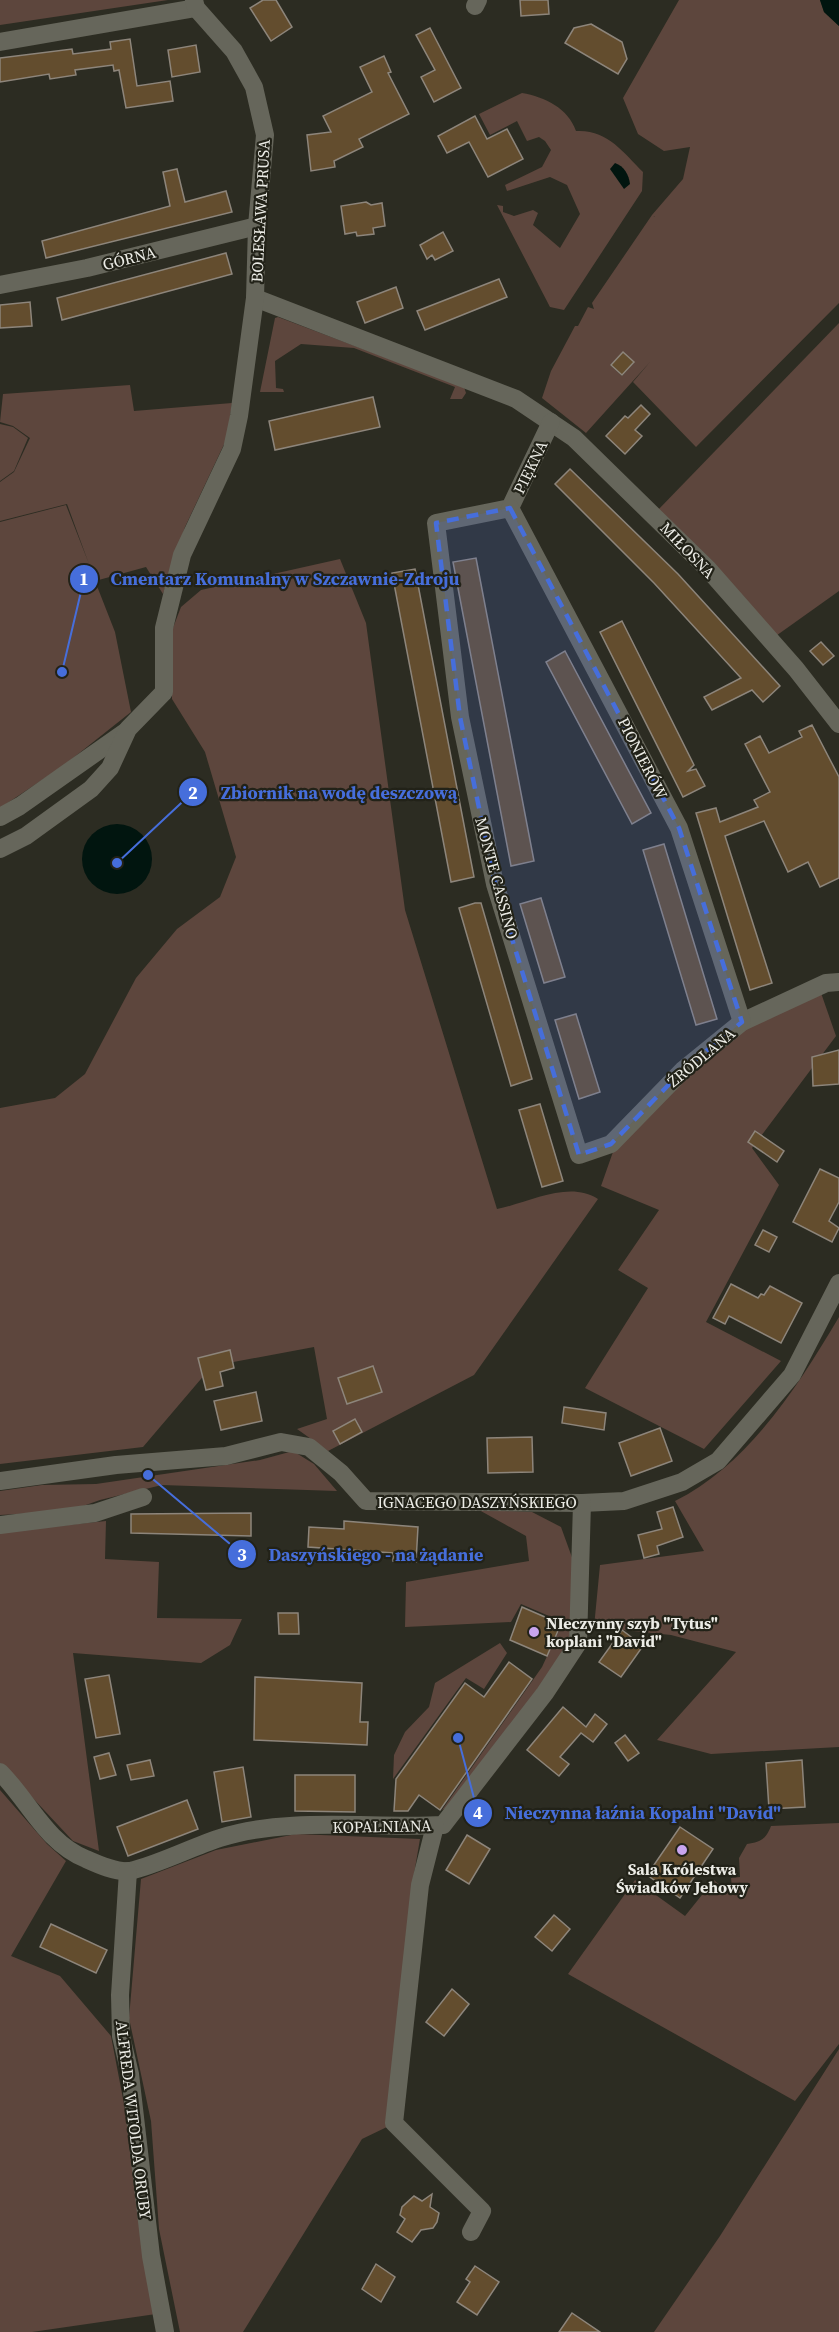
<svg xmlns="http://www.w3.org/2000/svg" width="839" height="2332" font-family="'Source Serif 4',serif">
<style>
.green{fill:#5d463d;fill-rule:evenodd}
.water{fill:#01150f}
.building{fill:#634d2e;stroke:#8d857b;stroke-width:1.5}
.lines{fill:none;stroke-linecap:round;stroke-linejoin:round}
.minor{stroke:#66665b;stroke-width:18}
.marked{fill:#466edb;fill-opacity:0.2;stroke:#466edb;stroke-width:4.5;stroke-dasharray:12 8;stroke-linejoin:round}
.poi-dot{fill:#c9a5ee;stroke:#222218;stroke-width:2}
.labels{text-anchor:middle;stroke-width:4.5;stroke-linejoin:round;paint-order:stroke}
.street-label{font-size:16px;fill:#ecece6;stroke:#222218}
.poi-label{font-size:16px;font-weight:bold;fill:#ecece6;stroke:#222218;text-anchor:start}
.leader{fill:none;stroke:#466edb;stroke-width:2}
.callout-dot{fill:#466edb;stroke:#222218;stroke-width:2}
.mark-label{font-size:18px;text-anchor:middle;font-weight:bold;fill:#fff}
.callout-label{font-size:18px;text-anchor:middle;font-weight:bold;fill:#466edb;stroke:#222218;stroke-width:4.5;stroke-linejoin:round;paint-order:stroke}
</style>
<rect width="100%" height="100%" fill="#2c2c22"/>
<g class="green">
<polygon points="0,0 168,0 0,25"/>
<path d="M679 0H820L824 12 839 26V303L696 447 633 382 650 362 586 433 542 398 551 371 575 326H578L588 307 594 309 592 303 652 215 655 217 652 215 683 179 690 147 664 151 638 134 623 98ZM623 352 634 363 622 376 610 365Z"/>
<path d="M522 93C545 97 568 108 576 131 607 129 623 152 643 172L642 191 564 310 550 307 497 205 503 206V212L514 216 533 210 538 213 533 225 560 248 580 214 567 185 550 177 507 191 505 185 542 167 551 150 545 141 539 137 527 141 517 121 490 135 479 114Z"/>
<polygon points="278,317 464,387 466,393 462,399 450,399 455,387 354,348 301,344 275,361 276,388 283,389 284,392 260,392 275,318"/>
<polygon points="839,323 839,591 773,638 657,511"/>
<polygon points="130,385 134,411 232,403 227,438 185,527 163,594 146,567 95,581 115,632 131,712 63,766 0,808 0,522 66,505 89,564 67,504 0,521 0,482 14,472 30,438 13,426 0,422 3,394"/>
<polygon points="0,424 13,427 28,438 14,471 0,481"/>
<path d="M340 559 366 623 405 910 497 1209C529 1203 568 1180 598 1199L474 1375 328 1451 297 1429 327 1419 314 1347 212 1366 143 1447 0 1464V1108L55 1098 85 1074 136 978 177 929 220 897 236 857 205 752 172 699 171 633 181 607 201 590Z"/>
<polygon points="820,990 836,1036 752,1148 779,1185 706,1322 781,1361 704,1449 585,1388 648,1288 618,1270 659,1210 601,1186 614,1149 727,1035"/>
<path d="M839 1317V1747L711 1754 657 1740 736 1652 671 1635 594 1627 600 1565 704 1551 675 1501C749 1464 798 1386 839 1317Z"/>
<polygon points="293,1451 314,1464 337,1491 162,1485 100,1500 69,1511 0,1515 0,1491 42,1485 96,1484 260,1460"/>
<polygon points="479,1510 532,1512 561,1527 578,1574 573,1625 565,1648 547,1680 450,1806 442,1810 542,1667 563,1622 521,1604 511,1622 405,1627 406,1582 529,1561 526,1536"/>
<polygon points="106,1521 105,1559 159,1562 157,1618 242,1619 230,1645 201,1663 73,1653 99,1851 73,1841 0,1763 0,1532"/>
<polygon points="500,1643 507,1653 484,1689 466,1678 393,1779 394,1755 405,1732 429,1707 435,1683"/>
<polygon points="0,1790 47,1844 66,1861 11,1956 60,1976 111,2036 124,2104 156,2314 32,2332 0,2332"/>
<path d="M839 1823V2044L795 2101 568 1974 635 1880 685 1916 714 1880 723 1888H732L731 1878 740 1877 739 1858 747 1844C761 1842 766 1839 771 1826Z"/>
<polygon points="296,1834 420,1839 414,1874 389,2126 362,2139 243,2332 180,2332 159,2229 151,2121 129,2018 141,1879 216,1850"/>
<polygon points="839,2049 839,2332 654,2332 720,2236"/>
</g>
<g class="water">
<polygon points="820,0 839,0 839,26 824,12"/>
<path d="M615 163C624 166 629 175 630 184L624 189 610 169Z"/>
<circle cx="117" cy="859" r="35"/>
</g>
<g class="building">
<polygon points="263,0 276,0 292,27 271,41 250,8"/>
<polygon points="520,0 548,0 549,14 521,16"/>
<polygon points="591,24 622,42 627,59 618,74 565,43 574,28"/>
<polygon points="430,28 461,88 434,102 421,77 435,70 416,35"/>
<polygon points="130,39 137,86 170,81 173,101 126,108 119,70 114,71 113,65 75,70 76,75 50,79 49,74 0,82 0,58 72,49 73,54 111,49 110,42"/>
<polygon points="196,45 200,72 172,77 168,50"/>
<polygon points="384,56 391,72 388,73 409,114 359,139 363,147 334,161 335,167 311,171 307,135 331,132 323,116 372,92 360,67"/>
<polygon points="475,116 487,139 507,129 523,159 488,177 469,142 447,153 438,136"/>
<polygon points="177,169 185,202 226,191 232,212 46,258 42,241 170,206 163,172"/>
<polygon points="366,202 371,205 382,203 385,226 373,228 374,234 357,236 356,232 345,234 341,206"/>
<polygon points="443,232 453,251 435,260 432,255 427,259 420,245"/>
<polygon points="226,253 232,274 62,320 57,298"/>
<polygon points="499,279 507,297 425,330 417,311"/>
<polygon points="396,287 403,308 365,323 357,302"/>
<polygon points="30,302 32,326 0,328 0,305"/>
<polygon points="623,352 634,362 622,375 611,365"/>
<polygon points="373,397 380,427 275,450 269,421"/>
<polygon points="641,405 650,414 635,430 642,436 625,454 606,436 625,416 628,418"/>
<polygon points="570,469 678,574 780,686 763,702 752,690 712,710 704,697 741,678 654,583 555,484"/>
<polygon points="476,558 534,861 511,866 453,562"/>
<polygon points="415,569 474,877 451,882 392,573"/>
<polygon points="622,621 694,765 688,771 696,769 705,786 683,797 600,632"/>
<polygon points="821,642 834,656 823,665 810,651"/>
<polygon points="565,651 651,813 632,824 546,662"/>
<polygon points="812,725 839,777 839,878 820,887 808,862 788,872 764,821 725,836 772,983 750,990 696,813 716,808 720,822 758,807 754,800 770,792 745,744 760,736 769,753 802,737 799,731"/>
<polygon points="664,844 717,1019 696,1025 643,850"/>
<polygon points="541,898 565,977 544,983 520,904"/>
<polygon points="475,903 481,903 532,1079 511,1086 459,908"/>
<polygon points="576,1014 600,1092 579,1099 555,1020"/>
<polygon points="839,1050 839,1084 813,1086 812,1057"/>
<polygon points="540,1104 563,1181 542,1187 519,1110"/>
<polygon points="755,1131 784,1151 777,1162 748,1142"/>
<polygon points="820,1169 839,1178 839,1202 829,1221 839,1228 832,1242 793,1222"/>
<polygon points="763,1230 777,1237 769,1252 755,1245"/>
<polygon points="731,1284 758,1298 761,1294 764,1295 770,1286 802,1303 781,1343 729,1316 725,1324 713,1318"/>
<polygon points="230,1350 234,1368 220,1372 223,1386 206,1390 198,1358"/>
<polygon points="373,1366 382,1392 347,1404 338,1378"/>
<polygon points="256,1392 262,1421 221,1430 214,1401"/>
<polygon points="564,1407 606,1413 604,1430 562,1423"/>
<polygon points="355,1419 362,1432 340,1444 333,1431"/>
<polygon points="660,1428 672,1461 631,1476 619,1443"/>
<polygon points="532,1437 533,1472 488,1473 487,1438"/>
<polygon points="673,1507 683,1537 657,1546 659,1554 644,1558 638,1535 662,1529 657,1512"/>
<polygon points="251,1513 251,1536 131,1533 131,1514"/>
<polygon points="344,1521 418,1527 416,1562 393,1561 393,1553 308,1547 309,1527 344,1529"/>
<polygon points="522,1607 561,1624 547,1656 510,1640"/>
<polygon points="278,1613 298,1613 299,1634 279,1634"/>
<polygon points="622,1630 643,1646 621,1677 599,1662"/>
<polygon points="509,1662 532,1679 440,1810 419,1795 408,1811 394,1811 396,1779 465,1683 484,1697"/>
<polygon points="109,1675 120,1734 96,1738 85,1679"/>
<polygon points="255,1677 362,1683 360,1722 368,1722 367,1745 254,1740"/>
<polygon points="563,1707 586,1727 595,1714 607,1724 593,1742 581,1733 560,1757 569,1764 559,1776 527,1750"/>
<polygon points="625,1735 639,1753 628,1761 615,1743"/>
<polygon points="109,1753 116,1775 100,1779 94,1757"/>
<polygon points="150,1760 154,1776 131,1780 127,1765"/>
<polygon points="802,1760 805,1807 769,1809 766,1763"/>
<polygon points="243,1767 251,1817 222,1822 214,1772"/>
<polygon points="295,1775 355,1775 355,1812 295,1811"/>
<polygon points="187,1800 198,1829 128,1856 117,1827"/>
<polygon points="680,1827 713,1849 680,1898 647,1875"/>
<polygon points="467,1835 490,1849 469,1884 446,1870"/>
<polygon points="554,1915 570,1929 552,1951 535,1937"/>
<polygon points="51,1924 107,1950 96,1973 40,1947"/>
<polygon points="452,1989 469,2004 444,2036 426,2022"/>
<polygon points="432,2194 430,2207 439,2213 437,2222 433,2228 421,2230 412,2242 397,2232 405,2219 400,2215 402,2207 414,2196 422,2201"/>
<polygon points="376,2264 395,2277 381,2302 362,2289"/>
<polygon points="475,2266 499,2282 477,2315 457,2302 470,2282 466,2279"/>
<polygon points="572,2313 600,2332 559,2332"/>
</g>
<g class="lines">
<g class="minor">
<polyline points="475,6 478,0"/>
<polyline points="0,42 196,8"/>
<polyline points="0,285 87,268 257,226"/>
<polyline points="255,298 516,399 574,438 708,569 796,669 839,724"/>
<polyline points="551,422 510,508 436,523 460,717 495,884 579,1155 611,1144 683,1070 742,1022 826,983 839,982"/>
<polyline points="510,508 679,828 742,1022"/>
<polyline points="0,817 20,806 125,732"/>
<polyline points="0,849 26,836 91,789 110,768 128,729 164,692 164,628 182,555 232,449 239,416 255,298 257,226 265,135 254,87 234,51 196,8 194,0"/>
<polyline points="0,1481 116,1465 226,1456 281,1442 309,1447 341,1473 366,1501 582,1503 624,1501 682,1482 718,1461 792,1375 839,1283"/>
<polyline points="0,1525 95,1513 143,1497"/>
<path d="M0 1772C29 1801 46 1843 86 1859 97 1864 117 1873 130 1871 157 1865 192 1847 220 1838 288 1816 372 1829 443 1825L545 1693 578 1643 582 1503"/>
<polyline points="435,1826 420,1885 394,2123 482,2211 471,2232"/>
<polyline points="128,1871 120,1995 121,2036 130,2074 151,2256 165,2332"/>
</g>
</g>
<path class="marked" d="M510 508 679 828 742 1022 683 1070 611 1144 579 1155 495 884 460 717 436 523Z"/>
<g class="poi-dot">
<circle cx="534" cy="1632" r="6"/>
<circle cx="682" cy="1850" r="6"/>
</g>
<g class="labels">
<g class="street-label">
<text transform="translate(260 211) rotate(-87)" y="6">BOLESŁAWA PRUSA</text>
<text transform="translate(129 258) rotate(-14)" y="6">GÓRNA</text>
<text transform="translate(530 467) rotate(-64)" y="6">PIĘKNA</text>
<text transform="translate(688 550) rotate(46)" y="6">MIŁOSNA</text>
<text transform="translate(643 758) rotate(63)" y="6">PIONIERÓW</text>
<text transform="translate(497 878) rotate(75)" y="6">MONTE CASSINO</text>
<text transform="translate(701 1057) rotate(-40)" y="6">ŹRÓDLANA</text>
<text x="477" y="1508">IGNACEGO DASZYŃSKIEGO</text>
<text transform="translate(382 1826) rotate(-1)" y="6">KOPALNIANA</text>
<text transform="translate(134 2120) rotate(83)" y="6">ALFREDA WITOLDA ORUBY</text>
</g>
<g class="poi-label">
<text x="546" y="1629">NIeczynny szyb "Tytus"<tspan x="546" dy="18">koplani "David"</tspan></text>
<text x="682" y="1875" text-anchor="middle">Sala Królestwa<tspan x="682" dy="18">Świadków Jehowy</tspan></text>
</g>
</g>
<path class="leader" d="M62 672L84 579M117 863L193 792M148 1475L242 1554M458 1738L478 1813"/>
<g class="callout-dot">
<circle cx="62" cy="672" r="6"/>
<circle cx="117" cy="863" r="6"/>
<circle cx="148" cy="1475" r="6"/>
<circle cx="458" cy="1738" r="6"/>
<circle cx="84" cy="579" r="15"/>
<circle cx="193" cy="792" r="15"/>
<circle cx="242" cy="1554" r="15"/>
<circle cx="478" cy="1813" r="15"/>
</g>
<g class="mark-label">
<text x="84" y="585">1</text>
<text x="193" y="799">2</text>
<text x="242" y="1561">3</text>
<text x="478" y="1819">4</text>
</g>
<g class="callout-label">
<text x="285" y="585">Cmentarz Komunalny w Szczawnie-Zdroju</text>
<text x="339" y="799">Zbiornik na wodę deszczową</text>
<text x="376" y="1561">Daszyńskiego - na żądanie</text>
<text x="643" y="1819">Nieczynna łaźnia Kopalni "David"</text>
</g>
</svg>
